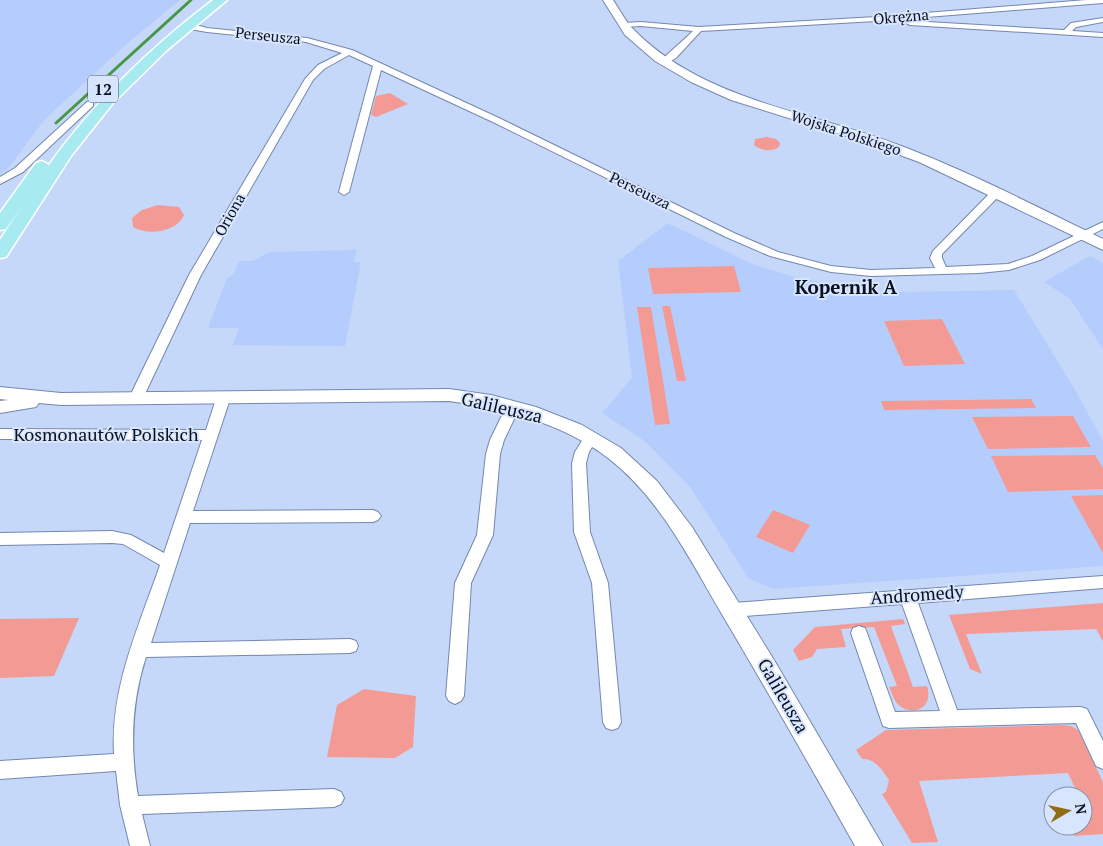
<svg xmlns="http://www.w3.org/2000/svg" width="1103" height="846" font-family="'PT Serif',serif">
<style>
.built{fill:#b5cdfd}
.green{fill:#f49a95}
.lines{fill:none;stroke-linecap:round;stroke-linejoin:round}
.stream{stroke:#479846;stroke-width:3}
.street-casing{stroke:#7487ad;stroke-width:2}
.secondary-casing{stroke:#7487ad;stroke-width:2}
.primary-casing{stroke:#fff;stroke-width:3}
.street{fill:#fff;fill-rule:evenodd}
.secondary{fill:#fff;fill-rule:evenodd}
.primary{fill:#a7ebf1;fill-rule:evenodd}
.labels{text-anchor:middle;stroke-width:4;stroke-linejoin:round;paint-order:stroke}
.far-street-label{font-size:15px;fill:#09101e;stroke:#d8e5fe}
.shield{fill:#d8e5fe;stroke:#475061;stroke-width:1}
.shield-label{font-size:16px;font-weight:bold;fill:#09101e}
.street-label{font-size:18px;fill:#09101e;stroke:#d8e5fe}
.neighbourhood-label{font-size:19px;font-weight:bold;fill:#09101e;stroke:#d8e5fe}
</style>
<rect width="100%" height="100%" fill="#c6d8f9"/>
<g class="built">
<polygon points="0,0 180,0 130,41 44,120 7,170 0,174"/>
<polygon points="668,223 752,264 797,278 830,284 845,293 1014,290 1074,388 1103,441 1103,566 773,589 749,579 690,487 646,442 602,413 632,378 618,261"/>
<polygon points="357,250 354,262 361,262 345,346 233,345 239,328 208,328 227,278 233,275 239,261 253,261 269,252"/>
<polygon points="1090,256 1103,263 1103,349 1070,299 1044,282"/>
</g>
<g class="green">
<polygon points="390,93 408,104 376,117 371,115 376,96"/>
<path d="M767 137 776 139 780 143 779 147C771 152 762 151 754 145L755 139Z"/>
<path d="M158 205 179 207 184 215C177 232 148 236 133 227L132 218 142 210Z"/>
<polygon points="734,266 741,292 653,294 648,268"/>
<polygon points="662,306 670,306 686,381 677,381"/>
<polygon points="637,307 651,307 670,424 655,425"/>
<polygon points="942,319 965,364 904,366 884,321"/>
<polygon points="1031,399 1036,408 884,410 881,401"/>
<polygon points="1073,416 1091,447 988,449 972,417"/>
<polygon points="1095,455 1103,468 1103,489 1008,492 991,456"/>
<polygon points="1103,495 1103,553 1071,496"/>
<polygon points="773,510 810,525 793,553 756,537"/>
<polygon points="1103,603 1103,641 1096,629 966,634 982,674 970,669 949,615"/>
<polygon points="79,618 54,676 0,678 0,619"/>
<path d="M903 619 905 624 891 626 913 687 927 686C935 712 907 717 896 702 893 698 891 691 889 687L897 686 874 627 841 629 846 647 817 649 812 657 799 661 793 650 815 627Z"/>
<polygon points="364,689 416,696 413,747 395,758 327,757 337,705"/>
<path d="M1062 725 1071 726 1078 730 1103 782V834L1074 836 1070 826H1083V821L1090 820 1083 805V796H1079L1068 773 919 781 938 842 912 843 882 794 886 792 889 780C882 770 875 758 862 759L856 750 886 730Z"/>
</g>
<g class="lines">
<polyline class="stream" points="56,123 191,0"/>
<g class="street-casing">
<g id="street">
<path d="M1086 0H1103V3L876 21 701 31 676 58 664 65 660 62C670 51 682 42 693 31L641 26 624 27 620 25 624 23 641 22 699 27 876 17Z"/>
<polygon points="1103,18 1103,22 1076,27 1072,31 1103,33 1103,37 910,25 906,23 910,21 1064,30 1071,23"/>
<polygon points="188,20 194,20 196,25 207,28 307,38 352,50 501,119 734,233 778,252 831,266 871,270 935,268 930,258 933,251 992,191 996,190 1001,193 1000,195 942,254 942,258 946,267 1008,264 1032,256 1103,222 1103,229 1040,260 1009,270 979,273 871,276 831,272 770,256 726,237 495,123 381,70 349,192 344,195 339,192 373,66 349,55 324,69 313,80 201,275 143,398 141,401 131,401 129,398 189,275 305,79 318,65 342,53 306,42 207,32 190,29 187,22"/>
<polygon points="90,101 93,102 93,106 23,172 0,184 0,177 15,168 87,102"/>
<path d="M224 392 229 393 231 396 193 511 373 510 378 512 381 516 378 520 373 522 190 523 151 643 350 639 356 641 358 646 356 651 350 653 146 657C131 703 130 748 138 796L334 789 341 792 344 798 341 804 334 807 142 814 150 846H130L120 805 116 771 0 779V761L114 754C110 688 139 626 160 565L123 544 112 543 0 545V533L112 531 131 535 164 553 202 440 0 439V429L206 430 217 396 219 393Z"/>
<polygon points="513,402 518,404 520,407 504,440 500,454 493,535 471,583 464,696 461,701 455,704 449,701 446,696 455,583 477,535 486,454 490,440 506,407 508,404"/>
<polygon points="590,434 595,436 597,439 589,452 586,463 590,532 608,583 621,722 618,728 612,730 606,728 603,722 592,583 574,532 572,463 575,452 585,436"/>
<polygon points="1103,576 1103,588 918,603 957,710 1081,707 1087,709 1103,741 1103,769 1096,766 1076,723 889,728 883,726 851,633 853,628 859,626 865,628 867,633 895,712 940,711 902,604 732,617 726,615 724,610 726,605 732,603"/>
</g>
</g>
<g class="secondary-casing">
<g id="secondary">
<path d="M603 0H613C620 10 626 23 635 31 706 102 814 112 904 147 972 173 1037 207 1103 239V250L919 162 856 139 731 100 691 82 655 61 625 35Z"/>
<path d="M0 387 61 393 449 389 491 395 536 407 582 425 621 448 657 481 692 527 774 660 883 846H855C812 769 768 692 723 616 690 560 660 498 608 458 562 423 505 409 449 401L61 405 39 403 36 407 0 413V401L8 400 0 399Z"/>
</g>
</g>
<g class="primary-casing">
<path id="primary" d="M213 0H227L167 50 113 103 71 156 6 257 0 258V240L22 206 6 229 0 230V213L36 163 42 161 49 165C95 101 151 47 213 0Z"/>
</g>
<use href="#street" class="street"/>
<use href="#secondary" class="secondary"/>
<use href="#primary" class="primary"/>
</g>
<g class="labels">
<g class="far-street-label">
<text transform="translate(901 17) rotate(-5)" y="5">Okrężna</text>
<text transform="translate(268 36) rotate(6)" y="5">Perseusza</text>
<text transform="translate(846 133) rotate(18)" y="5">Wojska Polskiego</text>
<text transform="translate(640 191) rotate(26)" y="5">Perseusza</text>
<text transform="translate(230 215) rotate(-61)" y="5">Oriona</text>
</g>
<rect class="shield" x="88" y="75.5" width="30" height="27" rx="4"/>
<g class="shield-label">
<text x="103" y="95">12</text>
</g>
<g class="street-label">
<text transform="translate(502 408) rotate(13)" y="6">Galileusza</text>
<text x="106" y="441">Kosmonautów Polskich</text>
<text transform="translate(917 595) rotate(-4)" y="6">Andromedy</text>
<text transform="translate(783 696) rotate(60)" y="6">Galileusza</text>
</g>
<g class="neighbourhood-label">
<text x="846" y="294">Kopernik A</text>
</g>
</g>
<g transform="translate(1068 811) rotate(81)"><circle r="24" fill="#d8e5fe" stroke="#8590a4"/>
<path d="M0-4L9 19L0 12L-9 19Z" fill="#916c12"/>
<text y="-8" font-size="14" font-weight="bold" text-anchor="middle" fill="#09101e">N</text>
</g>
</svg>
